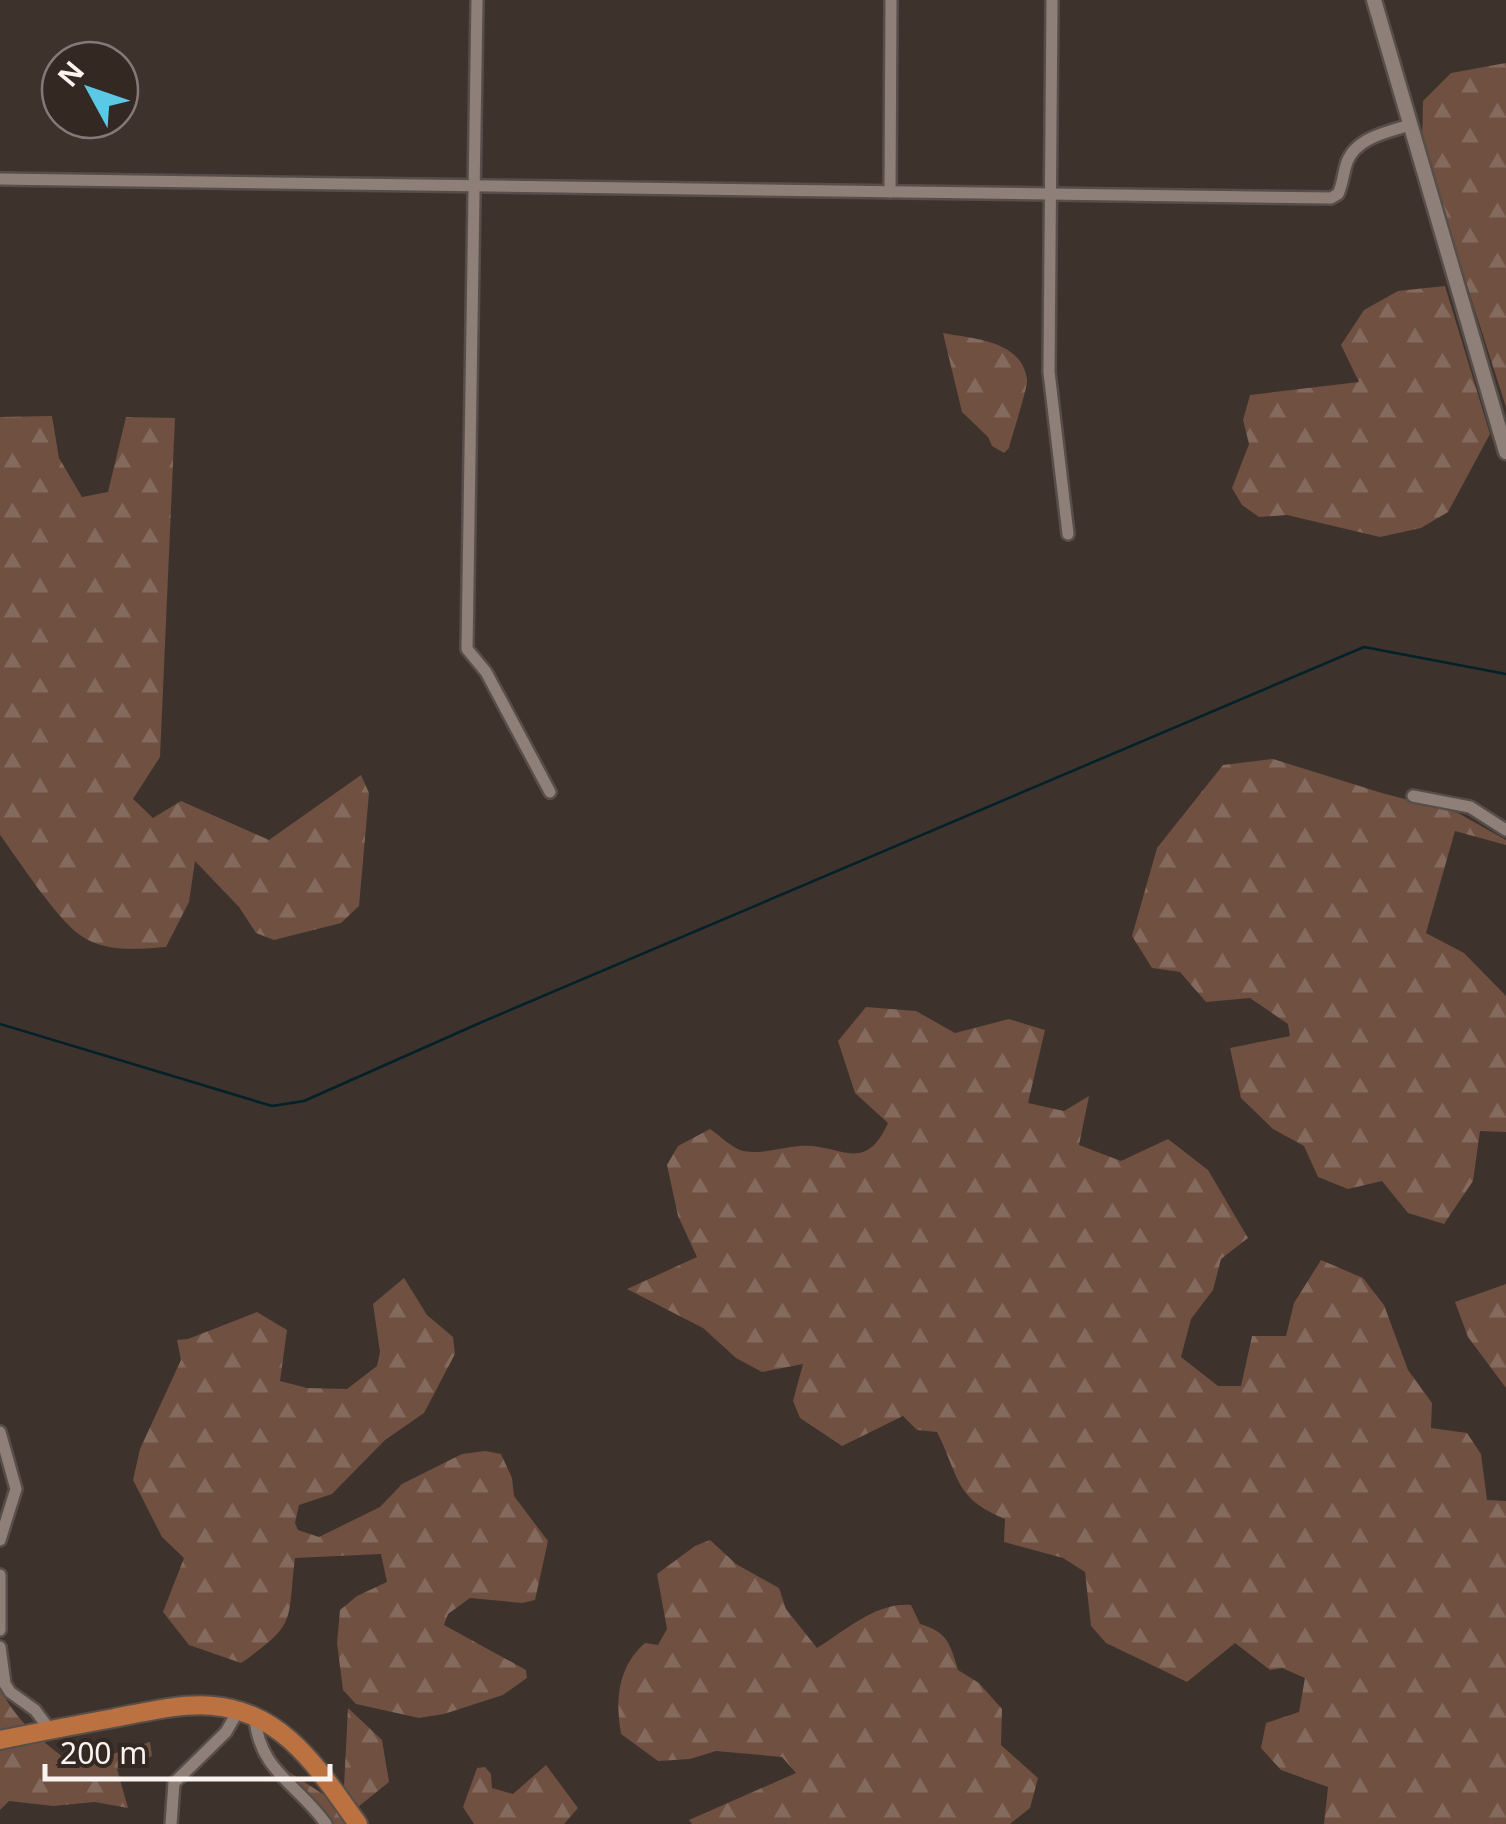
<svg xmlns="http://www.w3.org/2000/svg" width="1506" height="1824" font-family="'Noto Sans',sans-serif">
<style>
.forest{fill:url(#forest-firs)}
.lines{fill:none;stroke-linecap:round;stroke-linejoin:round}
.stream{stroke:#022129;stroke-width:2.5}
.minor-casing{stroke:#584e49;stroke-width:16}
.tertiary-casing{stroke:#584e49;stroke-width:19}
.primary-casing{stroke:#584e49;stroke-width:22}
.minor{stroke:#8e8079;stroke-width:11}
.tertiary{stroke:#8e8079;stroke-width:14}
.primary{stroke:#bc7140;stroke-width:18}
</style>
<defs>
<pattern id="forest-firs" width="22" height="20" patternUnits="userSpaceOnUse" patternTransform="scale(2.5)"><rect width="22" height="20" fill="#6f5041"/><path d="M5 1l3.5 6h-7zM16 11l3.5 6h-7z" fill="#846a5d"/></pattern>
</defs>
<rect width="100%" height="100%" fill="#3e322c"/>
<g class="forest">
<polygon points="1506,63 1506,407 1422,145 1423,101 1451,73"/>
<polygon points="1445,286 1490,434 1448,512 1421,528 1380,537 1287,515 1259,517 1242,505 1232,488 1249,444 1243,420 1250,395 1359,382 1341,345 1364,310 1398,291"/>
<path d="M943 333C974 339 1021 340 1027 379 1028 388 1012 435 1009 448L1004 453 992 446 988 437 962 412Z"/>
<path d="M52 416 59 458 82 497 108 492 126 417 175 418 160 757 133 799 153 818 181 801 269 840 361 775 369 793 359 906 341 923 274 940 256 933 239 907 195 861 189 902 166 947C139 949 104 953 80 935 55 917 20 862 0 835V417Z"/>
<polygon points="1273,759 1382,793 1458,813 1506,840 1506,845 1455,831 1426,933 1464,953 1506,996 1506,1132 1480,1131 1473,1181 1444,1224 1408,1213 1382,1181 1348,1189 1318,1177 1304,1146 1273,1129 1241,1098 1230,1048 1290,1036 1288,1024 1250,998 1206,1002 1180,972 1152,968 1132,936 1157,848 1223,765"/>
<path d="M866 1007 916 1011 955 1033 1009 1019 1045 1030 1028 1103 1064 1111 1089 1096 1079 1145 1121 1161 1168 1139 1208 1170 1248 1238 1221 1259 1213 1290 1191 1319 1181 1357 1218 1386H1241L1252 1336H1286L1294 1303 1321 1260 1363 1278 1384 1305 1408 1370 1432 1403 1431 1428 1467 1433 1481 1454 1487 1500 1506 1501V1824H1324L1328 1787 1281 1770 1261 1748 1266 1723 1299 1712 1305 1678 1282 1668 1270 1670 1235 1643 1187 1682 1106 1643 1091 1626 1085 1572 1063 1558 1004 1542 1005 1519C954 1498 960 1478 937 1432L917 1430 903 1416 842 1446 800 1418 793 1401 803 1364 762 1372 736 1358 703 1328 627 1289 697 1257 678 1216 667 1165 678 1146 710 1129C719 1135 732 1148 743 1151 762 1155 781 1147 800 1146 840 1143 864 1176 888 1123L855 1093 838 1041Z"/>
<path d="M404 1278 427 1315 453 1337 455 1354 424 1413 385 1440 332 1494 299 1505 295 1523 298 1530 319 1537 380 1507 402 1484 462 1454 485 1451 501 1454 512 1478 514 1496 548 1541 535 1600 522 1603 470 1598 448 1614 444 1625 526 1670 527 1678 503 1695 444 1714 419 1718 356 1704 343 1690 337 1643 340 1610 357 1596 387 1582 381 1554 295 1558C287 1623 298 1623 241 1663L189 1645 163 1612 184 1558 162 1537 133 1480 140 1449 181 1360 177 1340 188 1339 257 1312 287 1330 280 1381 307 1388 347 1389 377 1366 380 1352 373 1304Z"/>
<polygon points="1506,1284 1506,1388 1468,1337 1455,1302"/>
<path d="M710 1540 736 1564 779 1588 786 1609 817 1648C844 1631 878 1601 911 1605L920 1624C948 1632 950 1644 958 1670L979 1683 1002 1709 1001 1745 1038 1778 1030 1808 1010 1824H692L689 1820 796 1773 782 1757 716 1751 690 1759 658 1761 621 1734C615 1699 618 1667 645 1643L658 1645 667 1629 657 1574 695 1546Z"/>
<path d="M0 1687C14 1721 46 1744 75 1766L150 1742 152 1756 117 1769 128 1808 95 1802 53 1806 9 1801 0 1810Z"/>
<polygon points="348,1708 382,1740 389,1782 358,1807 344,1787"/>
<polygon points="267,1749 289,1772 329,1798 347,1824 330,1824 279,1773"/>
<polygon points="546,1765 578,1808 564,1824 474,1824 463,1807 477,1768 485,1767 491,1774 492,1788 513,1794"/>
</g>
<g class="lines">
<polyline class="stream" points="0,1024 272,1106 304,1101 482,1022 1364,647 1506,674"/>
<g class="minor-casing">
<g id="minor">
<polyline points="477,0 467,649 486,672 550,792"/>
<polyline points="1052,0 1049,372 1068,534"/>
<path d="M0 179 1331 198 1338 194C1343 184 1343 173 1347 162 1356 138 1387 132 1410 125"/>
<polyline points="890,192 891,0"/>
<polyline points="1413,796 1470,807 1506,830"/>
<polyline points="0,1432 16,1489 0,1540"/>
<polyline points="0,1575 0,1630"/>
<polyline points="0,1647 5,1684 10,1692 35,1710 50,1730"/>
<path d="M255 1718C259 1771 299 1785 326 1824"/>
<polyline points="171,1824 174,1783 226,1732 238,1711"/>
</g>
</g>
<g class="tertiary-casing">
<polyline id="tertiary" points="1374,0 1506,452"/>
</g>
<g class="primary-casing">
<path id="primary" d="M0 1740C38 1732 76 1725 114 1718 180 1705 233 1690 290 1740 317 1764 337 1795 358 1824"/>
</g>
<use href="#minor" class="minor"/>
<use href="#tertiary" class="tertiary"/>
<use href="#primary" class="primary"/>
</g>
<g transform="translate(90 90) rotate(310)"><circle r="48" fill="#342823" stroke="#847975" stroke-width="2.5"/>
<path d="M0-8L18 38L0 25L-18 38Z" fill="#5bc8e6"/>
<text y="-15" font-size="28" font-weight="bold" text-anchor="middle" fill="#fbf3ef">N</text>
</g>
<path d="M45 1764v15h285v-15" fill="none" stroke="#fbf3ef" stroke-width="5"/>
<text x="60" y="1764" font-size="30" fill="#fbf3ef" stroke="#342823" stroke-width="8" paint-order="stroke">200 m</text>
</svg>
